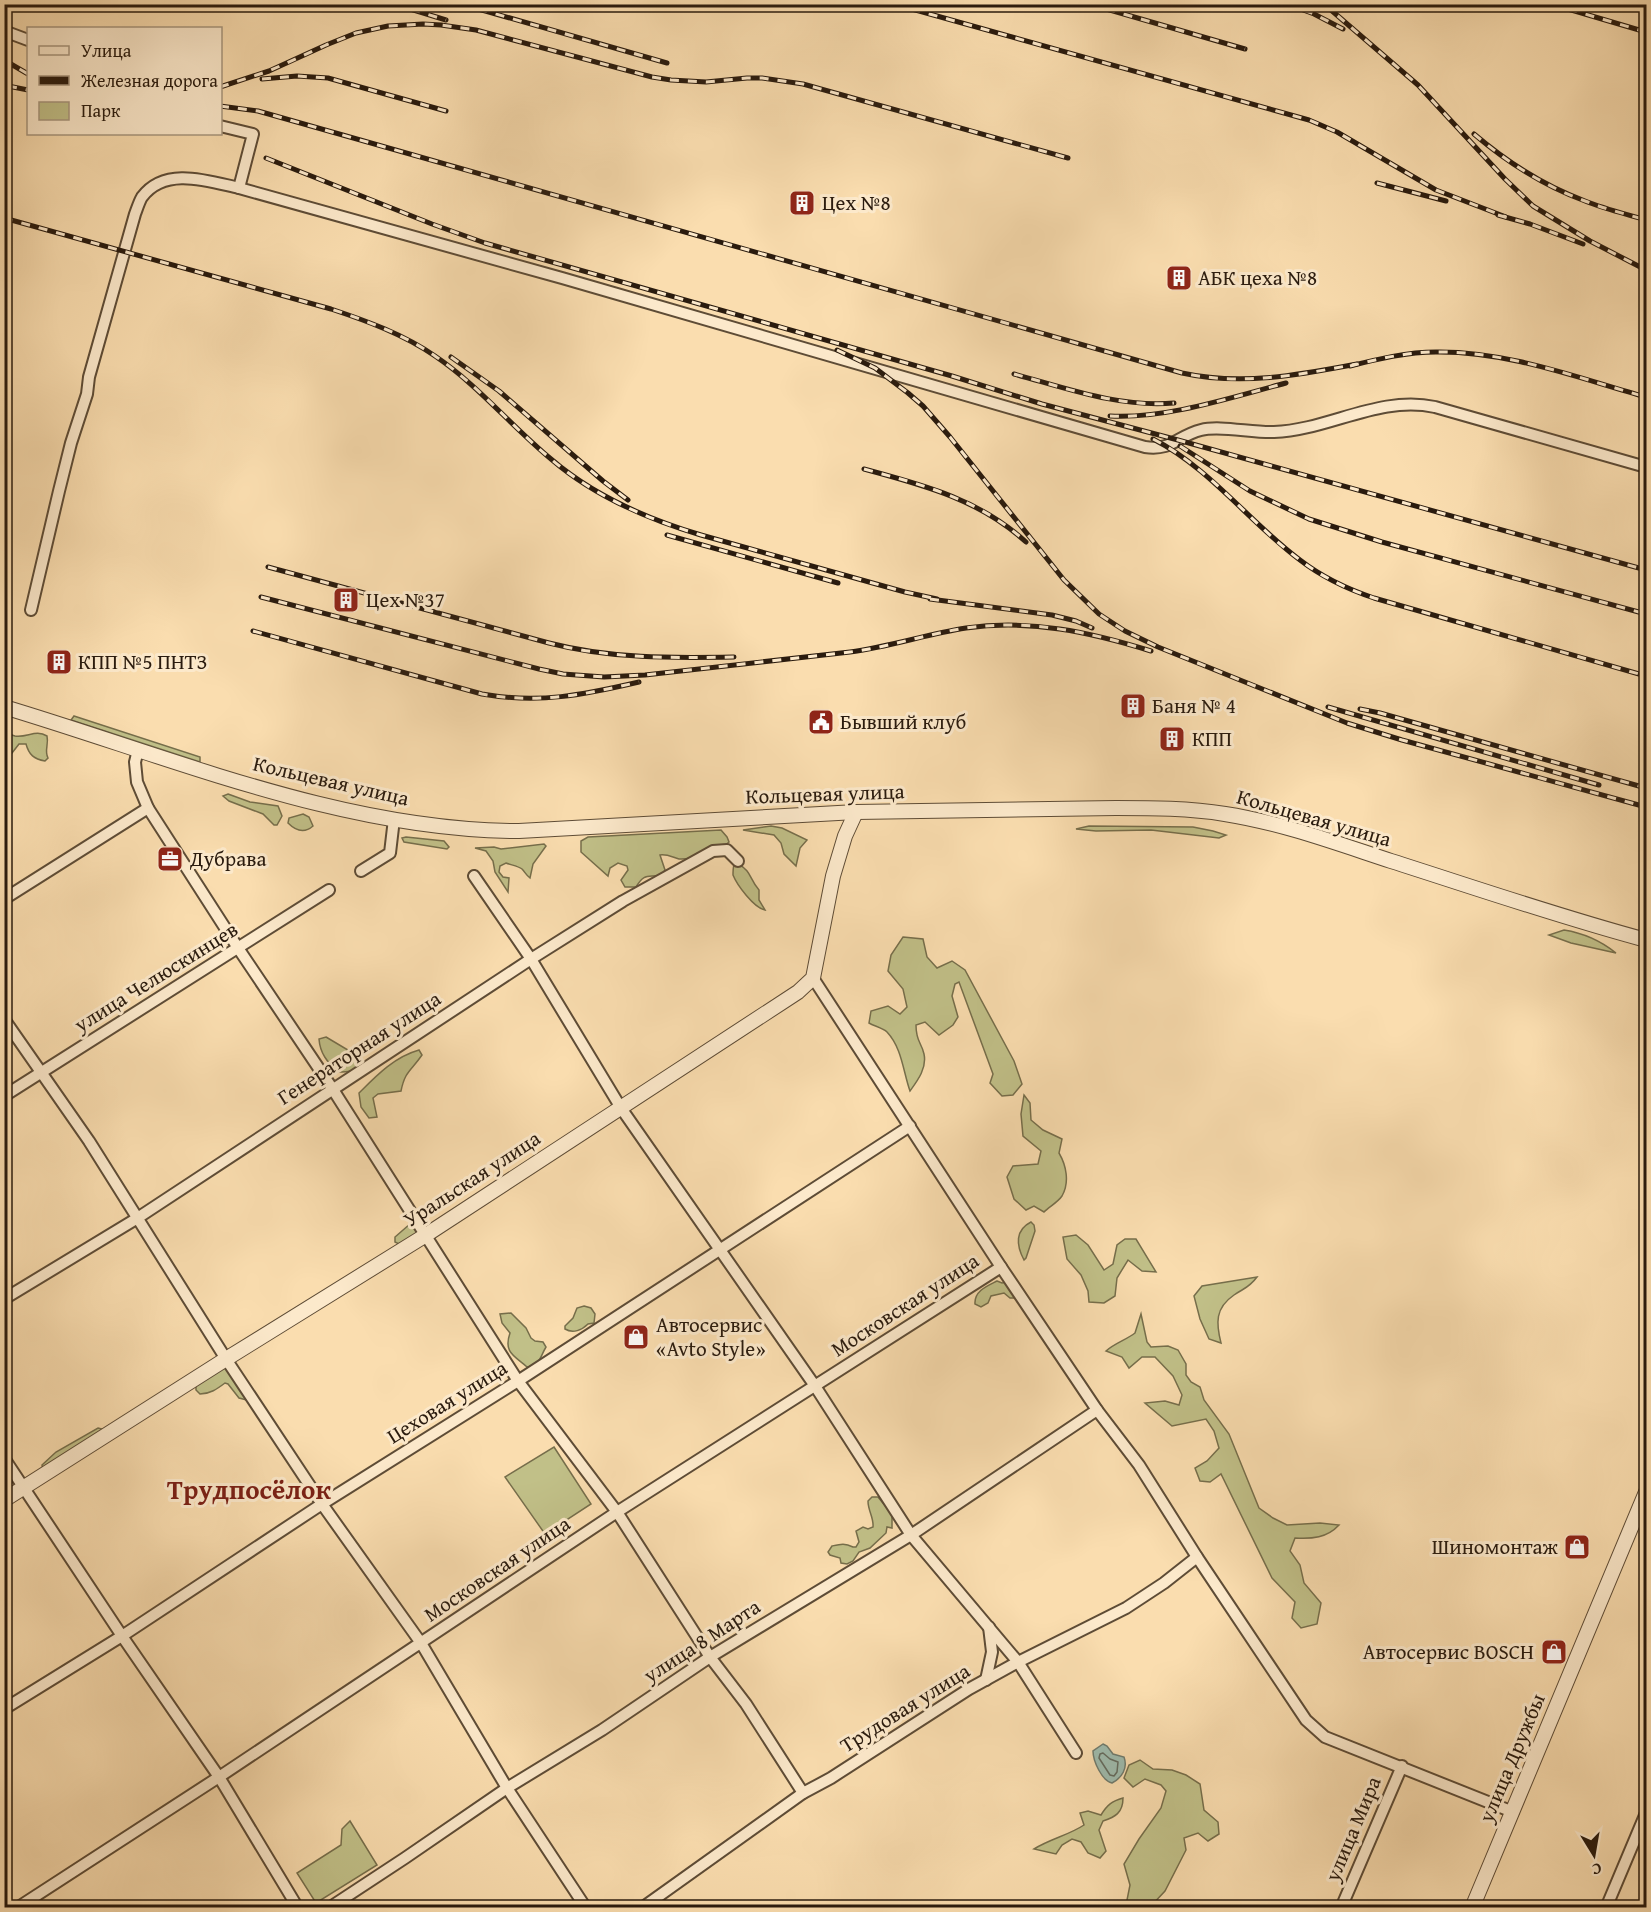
<svg xmlns="http://www.w3.org/2000/svg" width="1651" height="1912" font-family="'Gentium Book Plus',serif">
<style>
.green{fill:#c1c088;stroke:#766e4b;stroke-width:1.5}
.water{fill:#9ebbad;stroke:#707b6d;stroke-width:1.5}
.lines{fill:none;stroke-linecap:round;stroke-linejoin:round}
.shore{stroke:#646b5e;stroke-width:1.5}
.minor-casing{stroke:#5e4c36;stroke-width:14}
.tertiary-casing{stroke:#5e4c36;stroke-width:16}
.minor{stroke:#fce9cb;stroke-width:10}
.tertiary{stroke:#fce9cb;stroke-width:14}
.rail-casing{stroke:#2a1b0e;stroke-width:5}
.rail{stroke:#fce9cb;stroke-width:3;stroke-dasharray:9;stroke-linecap:butt}
.labels{text-anchor:middle;stroke-width:6;stroke-linejoin:round;paint-order:stroke}
.poi-label{font-size:21px;fill:#2a1b0e;stroke:#fce9cb;text-anchor:start}
.street-label{font-size:21px;fill:#2a1b0e;stroke:#fce9cb}
.district-label{font-size:27px;font-weight:bold;fill:#7a1f14;stroke:#fce9cb}
</style>
<rect width="100%" height="100%" fill="#faddaf"/>
<filter id="stains"><feTurbulence type="fractalNoise" baseFrequency=".00333" numOctaves="4"/><feColorMatrix values="0 0 0 0 .2 0 0 0 0 .09 0 0 0 0 .02 0 0 0 .5 -.17"/></filter>
<radialGradient id="worn" r=".72"><stop offset=".6" stop-color="#630" stop-opacity="0"/><stop offset="1" stop-color="#630" stop-opacity=".3"/></radialGradient>
<g class="green">
<polygon points="74,716 200,757 200,762 71,720"/>
<path d="M4 732C8 733 11 735 15 736 27 738 36 729 47 736 49 745 44 750 48 758L45 761C34 759 29 755 26 744H19L12 753 5 745Z"/>
<polygon points="228,794 250,802 278,806 282,816 277,825 274,825 263,814 229,801 223,796"/>
<path d="M303 814 309 817 313 826C304 834 296 831 288 823L289 818Z"/>
<polygon points="771,826 782,828 807,840 800,848 796,866 784,854 781,843 774,835 743,830"/>
<polygon points="1089,826 1193,827 1213,831 1226,835 1219,838 1151,830 1096,831 1076,829"/>
<path d="M721 830 727 837 729 842C722 851 690 860 679 859 672 857 667 854 660 855L665 870 662 875C648 878 645 872 636 887H625L621 880 628 870 627 866 618 863 610 868 608 876 581 852V841L588 837Z"/>
<polygon points="406,837 444,841 449,847 447,849 404,842 402,838"/>
<path d="M544 844 546 846 533 864 530 878C526 875 525 872 522 869 518 866 511 865 506 863L500 866 499 872 503 877 509 878 508 892 495 872 493 861 486 851 475 848 494 847 501 849Z"/>
<path d="M738 864C752 871 749 879 759 890V900L765 910C754 908 737 885 733 875 733 872 733 868 734 865Z"/>
<path d="M1564 930C1583 933 1601 941 1616 953L1571 943 1549 935Z"/>
<path d="M903 937 923 939 927 957 937 968 952 961 965 970 1014 1061 1022 1084 1013 1095 1002 1096 990 1083 993 1074 959 982 955 984 952 996 958 1017 953 1025 939 1035 925 1022 916 1025C916 1042 921 1041 924 1054 927 1068 918 1080 910 1091 903 1071 902 1048 887 1032 883 1028 874 1026 869 1023L871 1011 888 1006 900 1014 907 1007 903 989 888 971 891 955Z"/>
<path d="M326 1037 358 1056 361 1064C354 1072 347 1072 338 1072 327 1062 320 1053 319 1039Z"/>
<path d="M419 1050 422 1055C411 1071 405 1071 401 1091L378 1094 373 1098 377 1117 369 1118 361 1107 359 1093C376 1076 394 1057 419 1050Z"/>
<path d="M1024 1095 1030 1103 1031 1120 1043 1130 1062 1139 1059 1153C1066 1165 1070 1182 1062 1196 1058 1202 1049 1207 1044 1212L1034 1206 1026 1210 1014 1199 1007 1177 1013 1166 1038 1164 1041 1151 1023 1136 1021 1114Z"/>
<path d="M1031 1222 1034 1225 1035 1231 1026 1258 1024 1260C1016 1245 1015 1230 1031 1222Z"/>
<polygon points="410,1224 415,1224 418,1232 415,1237 399,1244 395,1242 395,1237"/>
<polygon points="1076,1235 1088,1245 1104,1270 1113,1264 1117,1245 1125,1239 1136,1239 1156,1272 1142,1271 1128,1260 1117,1278 1115,1296 1104,1303 1089,1302 1088,1291 1081,1275 1067,1259 1063,1237"/>
<path d="M1257 1277C1249 1288 1244 1288 1234 1295 1215 1308 1216 1323 1221 1343L1209 1339 1200 1319 1194 1296 1202 1286Z"/>
<path d="M997 1281 1002 1283 1007 1282 1017 1298H1010L1004 1293 991 1296 988 1303 981 1307 975 1304C974 1291 987 1286 997 1281Z"/>
<path d="M584 1306 591 1308 595 1314 594 1323 588 1324C582 1330 573 1334 565 1329V1326L573 1318 577 1308Z"/>
<path d="M511 1313 526 1328 531 1338 535 1341 543 1342 546 1347C540 1357 540 1366 527 1367 515 1356 503 1353 510 1333L502 1323 500 1314Z"/>
<path d="M1141 1314 1147 1342 1151 1347 1168 1346 1178 1350 1186 1364V1375L1191 1382 1200 1387 1204 1400 1229 1434 1259 1508 1273 1518 1287 1525 1320 1523 1339 1525C1327 1538 1312 1539 1295 1538L1290 1551 1300 1565 1304 1583 1321 1603 1317 1624 1301 1628 1292 1618 1295 1602 1272 1578 1221 1474 1210 1482 1200 1481 1195 1468 1207 1461 1219 1448 1214 1431 1206 1419 1172 1426 1145 1403 1165 1401 1179 1405 1182 1395 1173 1376 1155 1357H1142L1129 1368 1122 1357 1106 1351C1115 1343 1126 1340 1135 1333Z"/>
<path d="M223 1368 228 1369 247 1400 239 1398 228 1384 225 1383C217 1389 210 1394 200 1394L196 1390V1383Z"/>
<polygon points="98,1428 102,1429 103,1433 43,1471 42,1465 56,1452"/>
<polygon points="554,1447 591,1504 545,1534 505,1477"/>
<path d="M872 1497H878L892 1514V1528L887 1527 886 1533 870 1548 859 1552 853 1561 847 1564 841 1563 840 1558 830 1555 828 1552 832 1546C841 1544 845 1543 853 1547H856L859 1542 856 1531 863 1527 868 1529 873 1527C874 1518 868 1511 868 1501Z"/>
<polygon points="1140,1760 1153,1769 1172,1770 1186,1775 1200,1784 1204,1810 1218,1822 1219,1834 1208,1841 1198,1833 1184,1838 1186,1850 1165,1891 1150,1907 1133,1907 1127,1900 1130,1885 1124,1864 1139,1839 1161,1808 1166,1791 1161,1785 1145,1779 1133,1787 1124,1778 1129,1765"/>
<path d="M1123 1798C1123 1813 1115 1817 1103 1821L1099 1830 1106 1851 1100 1858 1088 1853 1081 1842 1072 1839 1062 1845 1056 1854 1034 1849C1050 1839 1069 1835 1084 1825L1080 1813 1088 1811 1101 1815C1107 1805 1112 1801 1123 1798Z"/>
<polygon points="350,1821 377,1865 316,1903 297,1873 341,1845 342,1829"/>
</g>
<path class="water" d="M1103 1744 1107 1746 1113 1754 1124 1757C1128 1768 1122 1778 1112 1783 1102 1781 1093 1761 1093 1751Z"/>
<g class="lines">
<polygon class="shore" points="1103,1753 1110,1759 1118,1762 1117,1772 1114,1776 1110,1775 1099,1758 1100,1754"/>
<g class="minor-casing">
<g id="minor">
<polyline points="4,31 28,40"/>
<polyline points="220,126 253,134 239,188"/>
<path d="M31 610 59 491 71 443 87 394 89 377 135 214C137 209 139 202 142 197 165 166 208 181 239 188L562 278 1145 447C1172 451 1177 436 1201 430 1220 425 1252 433 1274 432 1329 430 1379 395 1435 407L1646 467"/>
<polyline points="138,750 135,762 137,782 148,808 238,948 332,1088 518,1381 617,1512 710,1657 746,1704 803,1793"/>
<polyline points="361,871 390,853 394,819"/>
<polyline points="474,876 531,959 621,1108 815,1386 911,1535 1018,1662 1076,1753"/>
<polyline points="4,899 148,808"/>
<polyline points="813,978 1001,1267 1097,1410 1139,1465 1197,1557 1306,1720 1325,1737 1513,1812"/>
<polyline points="4,1019 89,1141 226,1359 322,1504 421,1643 507,1788 586,1908"/>
<polyline points="4,1096 329,890"/>
<polyline points="4,1299 136,1219 531,959 623,901 713,851 727,850 738,861"/>
<polyline points="4,1458 122,1636 219,1777 298,1908"/>
<polyline points="986,1680 992,1652 989,1627"/>
<polyline points="4,1709 122,1636 322,1504 518,1381 910,1126"/>
<polyline points="17,1908 219,1777 617,1512 1001,1267"/>
<polyline points="329,1908 405,1858 507,1788 602,1730 710,1657 911,1535 1097,1410"/>
<polyline points="642,1908 803,1793 831,1778 969,1689 1018,1662 1126,1608 1164,1583 1197,1557"/>
<polyline points="1341,1908 1402,1766"/>
<polyline points="1606,1908 1646,1813"/>
</g>
</g>
<g class="tertiary-casing">
<g id="tertiary">
<path d="M4 707C171 757 344 831 519 831L856 812 1116 808C1152 808 1189 808 1225 814 1282 823 1336 843 1391 861 1476 888 1560 917 1646 940"/>
<polyline points="4,1500 226,1359 426,1235 798,992 813,978 833,876 845,836 856,812"/>
<polyline points="1472,1908 1646,1492"/>
</g>
</g>
<use href="#minor" class="minor"/>
<use href="#tertiary" class="tertiary"/>
<g class="rail-casing">
<g id="rail">
<polyline points="394,4 446,20"/>
<polyline points="461,4 667,63"/>
<polyline points="894,4 1309,120 1337,132 1436,190 1506,217"/>
<polyline points="1089,4 1245,49"/>
<polyline points="1287,4 1314,14 1343,29"/>
<polyline points="1324,4 1418,85 1505,179 1533,206 1590,241 1646,270"/>
<polyline points="1551,4 1646,32"/>
<polyline points="4,60 28,74"/>
<polyline points="262,79 297,76 328,78 446,111"/>
<polyline points="8,86 28,90"/>
<polyline points="220,87 269,71 326,45 356,33 388,26 423,24 441,25 476,30 652,77 671,80 706,82 747,78 762,78 803,84 1068,158"/>
<path d="M220 106 258 111 1182 373C1241 386 1299 375 1357 364"/>
<path d="M1474 134C1507 162 1544 186 1585 201 1605 209 1626 214 1646 220"/>
<polyline points="266,158 432,224 485,243 952,376 1042,404 1178,440 1646,570"/>
<polyline points="1377,183 1446,201"/>
<polyline points="1498,215 1530,224 1583,244"/>
<path d="M4 218 331 309C367 321 403 334 435 356 478 385 511 426 551 459 594 496 647 519 701 535L905 592 937 599"/>
<polyline points="837,350 875,368 908,393 923,406 950,437 1064,580 1099,614 1125,631 1158,647 1347,723 1402,740 1646,807"/>
<polyline points="451,357 499,391 603,481 628,500"/>
<path d="M1350 366C1378 359 1407 352 1436 352 1508 351 1578 378 1646 397"/>
<path d="M1014 374C1066 388 1120 408 1174 403"/>
<path d="M1110 416C1167 419 1232 397 1286 383"/>
<path d="M1153 439C1210 468 1249 522 1300 560 1322 577 1347 589 1374 598L1646 676"/>
<polyline points="1180,446 1250,491 1309,519 1382,542 1646,614"/>
<path d="M864 469C923 485 979 499 1026 542"/>
<polyline points="667,535 838,583"/>
<path d="M268 567 549 643C611 659 671 658 734 657"/>
<path d="M261 597 539 669 563 674 604 677 645 675 850 652C889 647 927 634 966 628 1030 619 1090 632 1151 651"/>
<polyline points="930,599 1052,615 1076,621 1092,628"/>
<path d="M253 631 482 694C539 704 583 695 639 682"/>
<polyline points="1328,707 1599,785"/>
<polyline points="1360,709 1380,713 1646,788"/>
</g>
</g>
<use href="#rail" class="rail"/>
</g>
<defs>
<g id="building-square" transform="scale(1.35)"><rect x="-9" y="-9" width="18" height="18" rx="4" fill="#8f2418" stroke="#fce9cb"/><path d="M-4-6H4V6H1V3H-1V6H-4ZM-2.5-4.3h1.7v1.8h-1.7ZM.8-4.3h1.7v1.8H.8ZM-2.5-1h1.7V.8h-1.7ZM.8-1h1.7V.8H.8Z" fill="#fff"/></g>
<g id="civic-square" transform="scale(1.35)"><rect x="-9" y="-9" width="18" height="18" rx="4" fill="#8f2418" stroke="#fce9cb"/><path d="M-.6-6.5H3V-4.5H.6V-3L4-1V1h2V6H-6V1h2V-1L-.6-3ZM-1.2 2.5V6h2.4V2.5Z" fill="#fff"/></g>
<g id="office-square" transform="scale(1.35)"><rect x="-9" y="-9" width="18" height="18" rx="4" fill="#8f2418" stroke="#fce9cb"/><path d="M-6-3h4V-5.5h4V-3h4V5H-6ZM-1-4.5V-3h2v-1.5ZM-6 0V1H6V0Z" fill="#fff"/></g>
<g id="shop-square" transform="scale(1.35)"><rect x="-9" y="-9" width="18" height="18" rx="4" fill="#8f2418" stroke="#fce9cb"/><path d="M-5-2.5h2.3a2.7 3.5 0 0 1 5.4 0H5L5.5 6h-11ZM-1.5-2.5h3a1.5 2.3 0 0 0-3 0Z" fill="#fff"/></g>
</defs>
<g fill-rule="evenodd">
<use href="#building-square" x="802" y="203"/>
<use href="#building-square" x="1179" y="278"/>
<use href="#building-square" x="346" y="600"/>
<use href="#building-square" x="59" y="662"/>
<use href="#building-square" x="1133" y="706"/>
<use href="#civic-square" x="821" y="722"/>
<use href="#building-square" x="1172" y="739"/>
<use href="#office-square" x="170" y="859"/>
<use href="#shop-square" x="636" y="1337"/>
<use href="#shop-square" x="1577" y="1547"/>
<use href="#shop-square" x="1554" y="1652"/>
</g>
<g class="labels">
<g class="poi-label">
<text x="822" y="210">Цех №8</text>
<text x="1198" y="285">АБК цеха №8</text>
<text x="366" y="607">Цех №37</text>
<text x="78" y="669">КПП №5 ПНТЗ</text>
<text x="1152" y="713">Баня № 4</text>
<text x="840" y="729">Бывший клуб</text>
<text x="1192" y="746">КПП</text>
<text x="190" y="866">Дубрава</text>
<text x="656" y="1332">Автосервис<tspan x="656" dy="24">«Avto Style»</tspan></text>
<text x="1558" y="1554" text-anchor="end">Шиномонтаж</text>
<text x="1534" y="1659" text-anchor="end">Автосервис BOSCH</text>
</g>
<g class="street-label">
<text transform="translate(331 781) rotate(13)" y="7">Кольцевая улица</text>
<text transform="translate(825 794) rotate(-2)" y="7">Кольцевая улица</text>
<text transform="translate(1314 818) rotate(16)" y="7">Кольцевая улица</text>
<text transform="translate(156 977) rotate(-32)" y="7">улица Челюскинцев</text>
<text transform="translate(359 1048) rotate(-33)" y="7">Генераторная улица</text>
<text transform="translate(472 1179) rotate(-33)" y="7">Уральская улица</text>
<text transform="translate(905 1305) rotate(-33)" y="7">Московская улица</text>
<text transform="translate(447 1402) rotate(-32)" y="7">Цеховая улица</text>
<text transform="translate(497 1569) rotate(-34)" y="7">Московская улица</text>
<text transform="translate(702 1641) rotate(-33)" y="7">улица 8 Марта</text>
<text transform="translate(905 1708) rotate(-32)" y="7">Трудовая улица</text>
<text transform="translate(1512 1758) rotate(-67)" y="7">улица Дружбы</text>
<text transform="translate(1353 1829) rotate(-67)" y="7">улица Мира</text>
</g>
<g class="district-label">
<text x="249" y="1499">Трудпосёлок</text>
</g>
</g>
<rect width="1651" height="1912" fill="none" stroke="#faddaf" stroke-width="24"/>
<rect x="6" y="6" width="1639" height="1900" fill="none" stroke="#2a1b0e" stroke-width="3"/>
<rect x="12" y="12" width="1627" height="1888" fill="none" stroke="#2a1b0e" stroke-width="1.5"/>
<rect x="27" y="27" width="195" height="108" fill="#fce9cb" stroke="#a8977f" stroke-width="1.5"/>
<rect x="39" y="46" width="30" height="9" fill="#fce9cb" stroke="#a8977f" stroke-width="1.5"/>
<text x="81" y="57" font-size="18" fill="#2a1b0e">Улица</text>
<rect x="39" y="76" width="30" height="9" fill="#2a1b0e" stroke="#a8977f" stroke-width="1.5"/>
<text x="81" y="87" font-size="18" fill="#2a1b0e">Железная дорога</text>
<rect x="39" y="102" width="30" height="18" fill="#c1c088" stroke="#a8977f" stroke-width="1.5"/>
<text x="81" y="117" font-size="18" fill="#2a1b0e">Парк</text>
<g transform="translate(1594 1855) rotate(169)" stroke="#fce9cb" stroke-width="4.5" paint-order="stroke">
<path d="M0-4.5L10 22L0 15L-10 22Z" fill="#2a1b0e"/>
<text y="-9" font-size="16" font-weight="bold" text-anchor="middle" fill="#2a1b0e">С</text>
</g>
<rect width="100%" height="100%" filter="url(#stains)"/>
<rect width="100%" height="100%" fill="url(#worn)"/>
</svg>
